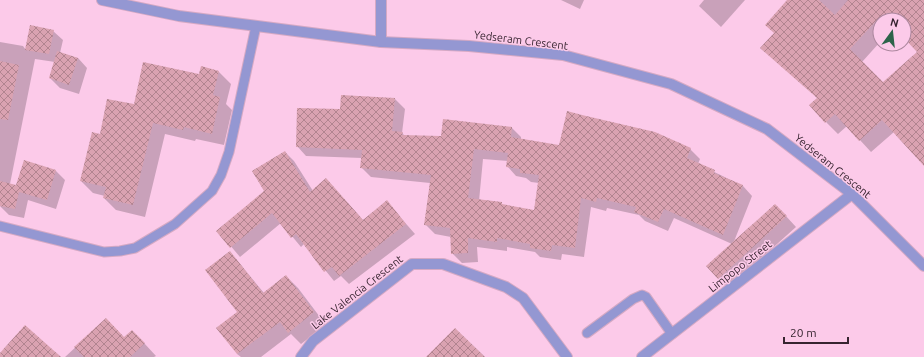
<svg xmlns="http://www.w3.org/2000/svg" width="924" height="357" font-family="Ubuntu,sans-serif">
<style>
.shadow{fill:#0003;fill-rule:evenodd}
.building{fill:url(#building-cross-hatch);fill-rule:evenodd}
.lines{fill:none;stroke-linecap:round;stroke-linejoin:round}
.lane-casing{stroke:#d5a9c4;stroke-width:11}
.street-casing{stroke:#d5a9c4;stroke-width:12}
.lane{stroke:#9497d2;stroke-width:9}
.street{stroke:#9497d2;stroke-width:10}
.labels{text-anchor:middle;stroke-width:3;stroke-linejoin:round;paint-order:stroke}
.street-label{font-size:11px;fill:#372430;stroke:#fccae9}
</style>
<defs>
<pattern id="building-cross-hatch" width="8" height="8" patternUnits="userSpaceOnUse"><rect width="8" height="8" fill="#daa2b1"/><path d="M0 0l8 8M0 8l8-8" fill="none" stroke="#b28490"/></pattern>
</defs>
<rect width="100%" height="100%" fill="#fccae9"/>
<g class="shadow">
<polygon points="561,0 584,0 580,9"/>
<polygon points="704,0 745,0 721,27 699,6"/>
<path d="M788 0H924V164L894 132 871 152 847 126 838 134 826 122 817 98 775 33ZM880 20H904V36L919 52 883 83 862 62 880 42Z"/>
<polygon points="53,31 63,40 60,53 78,58 87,68 79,94 60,88 50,78 55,62 35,59 10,184 17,186 24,162 56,171 65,180 56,209 28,200 24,218 9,215 0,206 0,42 23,46 26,50"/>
<polygon points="202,67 219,72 231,84 226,104 232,110 224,145 196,139 195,141 165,134 145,217 116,210 104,198 105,196 93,193 81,181 101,135 134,106 200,75"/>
<path d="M395 99 405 109 402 133 405 136 442 137 511 127 521 137V140L560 146 690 149 700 159 698 164 743 186 752 196 733 244 785 215 796 227 728 288 718 278 732 244 674 218 668 231 645 221 639 215 607 208 606 211 591 207 584 257 562 254 561 260 540 257 535 252 507 247V251L477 247 478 262 462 263 452 253 451 237 435 234 425 224 430 183 371 177 361 167 362 158 306 156 297 146 341 110ZM483 159 508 161 507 166 516 176 526 178 531 182 539 183 535 211 479 201Z"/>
<polygon points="285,152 294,161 313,191 326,179 363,220 387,202 415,234 349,284 341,276 334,281 304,244 301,247 281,223 240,257 218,231 266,191"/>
<polygon points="230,252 264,293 286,276 298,288 326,325 301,344 291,334 261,357 241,357 237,354 239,312"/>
<polygon points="106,319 125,339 144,343 156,356 154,357 65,357"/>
</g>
<g class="building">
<path d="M787 0H819L835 15 848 0H924V166L882 120 859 141 835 114 825 123 809 105 817 98 760 48 774 33 765 25ZM877 20H904V38L917 52 883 82 850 49Z"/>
<polygon points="30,25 54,30 49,54 25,50"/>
<polygon points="57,51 78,58 69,85 49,78"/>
<polygon points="0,61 19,65 8,120 0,119"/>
<polygon points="143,62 199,74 201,66 219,71 213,95 220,97 212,134 184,127 183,130 153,123 133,205 103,198 106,187 80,181 92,132 100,134 107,99 134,104"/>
<path d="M341 95 395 98 392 131 403 132 402 135 441 136 443 119 512 127 511 137 559 145 567 111 582 115 655 132 691 148 687 158 715 170 714 173 743 185 723 235 664 209 658 222 634 212 636 207 597 198 596 202 581 198 575 248 552 245 551 251 530 248V244L497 238V242L468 238V253L451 254 450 228 424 225 431 175 360 168 362 150 296 147 297 108 340 109ZM474 149 508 153 506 167 520 169V173L539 175 534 210 502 204V202L468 198Z"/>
<polygon points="285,151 310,192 326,178 363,220 387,200 406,224 339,276 332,267 324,272 296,234 291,238 272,213 230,248 216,231 264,191 252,171"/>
<polygon points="24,160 56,170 47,200 19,192 15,209 0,206 0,181 16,185"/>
<polygon points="775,204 787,216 718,279 706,266"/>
<polygon points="230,251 263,293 286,275 314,312 288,333 280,322 237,354 216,328 237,312 205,270"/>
<polygon points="106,318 124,337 132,330 145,343 130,357 84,357 74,347"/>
<polygon points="25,325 61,357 0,357 0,353"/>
<polygon points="455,328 485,357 426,357"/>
</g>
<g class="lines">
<g class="lane-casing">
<g id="lane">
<polyline points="0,226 104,252 120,251 135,248 175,224 212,191 221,175 229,152 256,26"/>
<polyline points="587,333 633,299 642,295 646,297 672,334"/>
</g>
</g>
<g class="street-casing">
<g id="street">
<polyline points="102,0 179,16 381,42 469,46 563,55 671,84 767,129 852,194 924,266"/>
<polyline points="381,0 381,42"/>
<polyline points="301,357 313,341 412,264 443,264 506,287 523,298 567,357"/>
<polyline points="642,357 852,194"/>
</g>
</g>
<use href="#lane" class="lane"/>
<use href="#street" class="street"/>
</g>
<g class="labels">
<g class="street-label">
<text transform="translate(521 40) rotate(7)" y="4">Yedseram Crescent</text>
<text transform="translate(833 166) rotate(39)" y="4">Yedseram Crescent</text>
<text transform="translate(740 266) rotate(-38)" y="4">Limpopo Street</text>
<text transform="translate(357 292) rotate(-38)" y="4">Lake Valencia Crescent</text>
</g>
</g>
<g transform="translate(892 32) rotate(15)"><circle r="19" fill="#fccae9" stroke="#ad889f"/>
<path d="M0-3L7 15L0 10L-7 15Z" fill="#2d634a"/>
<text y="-6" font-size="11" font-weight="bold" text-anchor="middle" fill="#372430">N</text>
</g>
<path d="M784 337v6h64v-6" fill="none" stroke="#372430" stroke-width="2"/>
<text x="790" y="337" font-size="12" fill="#372430" stroke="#fccae9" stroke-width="3" paint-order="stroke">20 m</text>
</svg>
